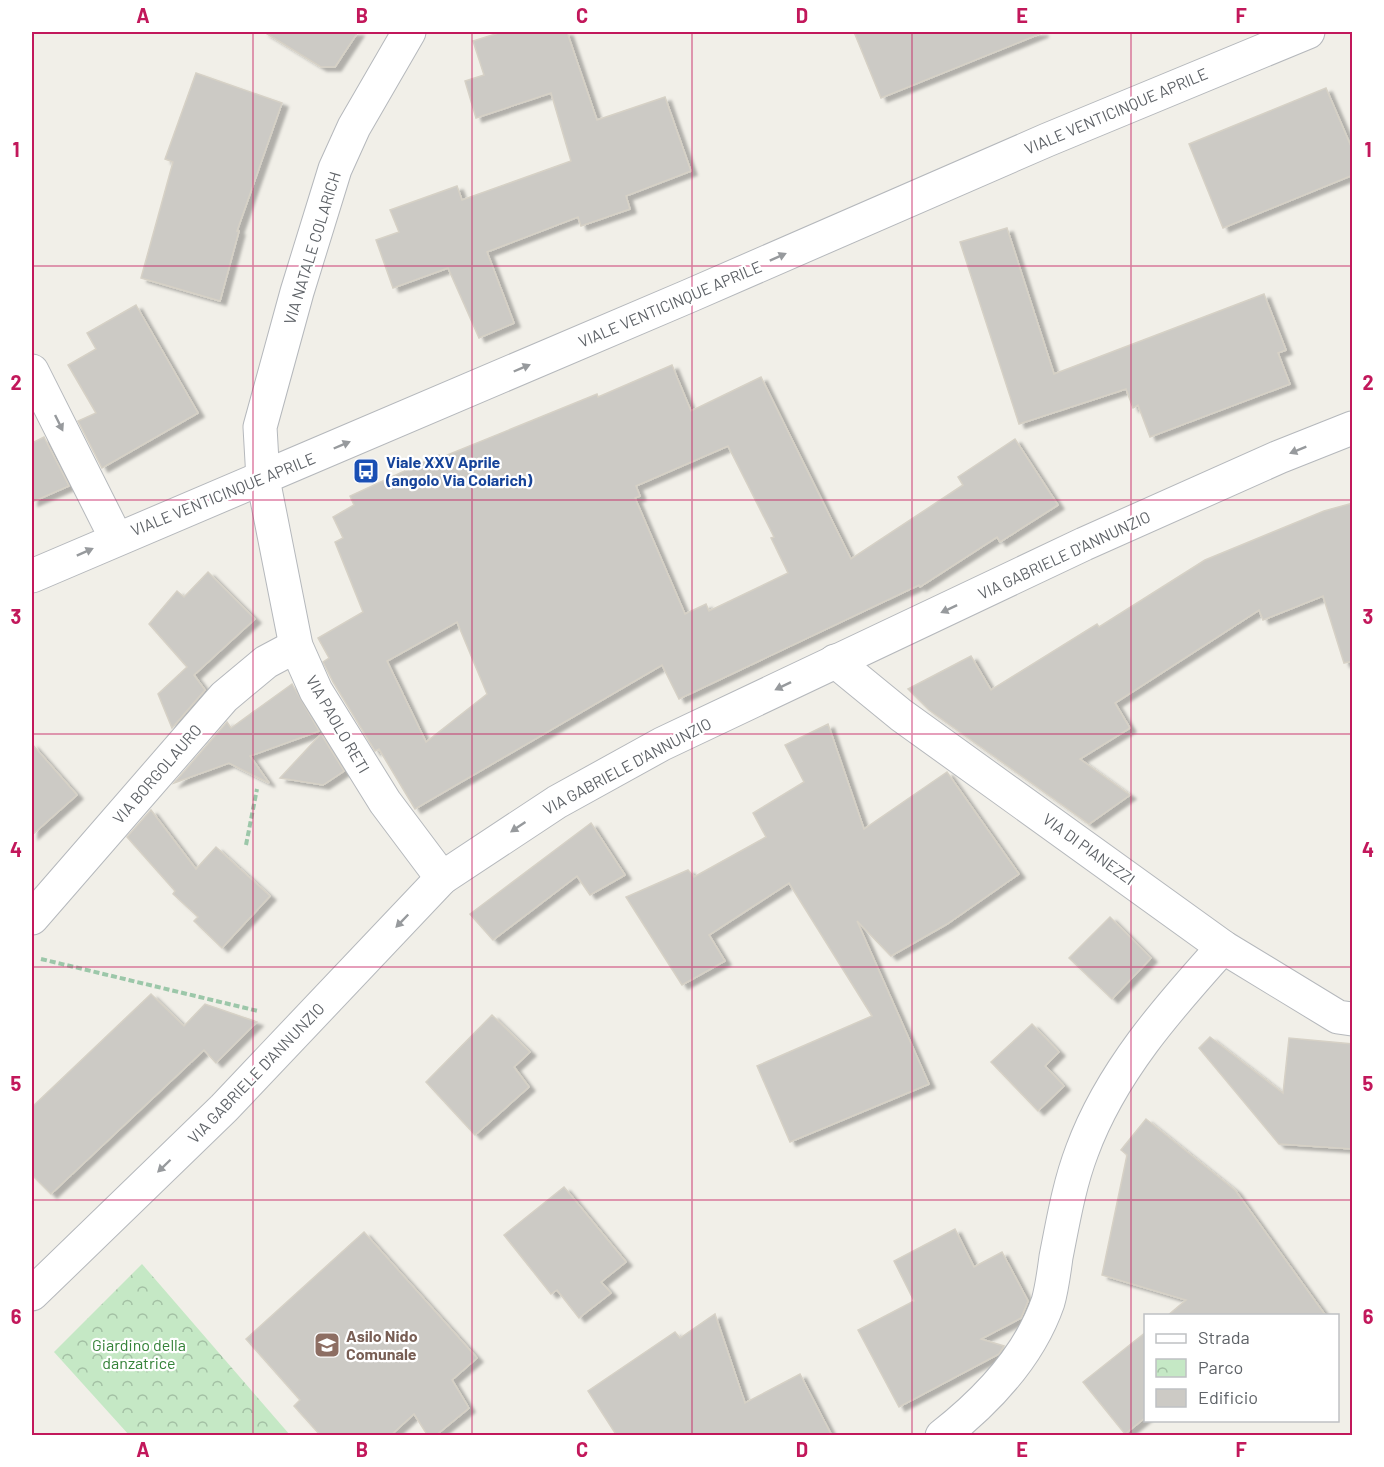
<svg xmlns="http://www.w3.org/2000/svg" width="1384" height="1467" font-family="Barlow,sans-serif">
<style>
.park{fill:url(#park-crowns)}
.building{fill:#cccac5;stroke:#d6d1c6;stroke-width:1.5;fill-rule:evenodd;filter:url(#shadow)}
.lines{fill:none;stroke-linecap:round;stroke-linejoin:round}
.minor-casing{stroke:#b5b8bc;stroke-width:35}
.path{stroke:#9cc7a9;stroke-width:4;stroke-dasharray:6 3;stroke-linecap:butt}
.minor{stroke:#fff;stroke-width:33}
.oneway{fill:#979a9d}
.grid{fill:none;stroke:#c2185b;stroke-width:1.5;stroke-opacity:0.55}
.labels{text-anchor:middle;stroke-width:4.5;stroke-linejoin:round;paint-order:stroke}
.street-label{font-size:16px;fill:#5f6368;stroke:#fff}
.transit-label{font-size:16px;font-weight:bold;fill:#164399;stroke:#fff;text-anchor:start}
.education-label{font-size:16px;font-weight:bold;fill:#785e54;stroke:#fff;text-anchor:start}
.park-label{font-size:16px;fill:#348238;stroke:#fff}
.neatline{fill:none;stroke:#c2185b;stroke-width:2}
.grid-label{font-size:20px;text-anchor:middle;font-weight:bold;fill:#c2185b}
</style>
<defs>
<pattern id="park-crowns" width="20" height="18" patternUnits="userSpaceOnUse" patternTransform="scale(1.5)"><rect width="20" height="18" fill="#c5e8c5"/><path d="M2 6a3 3 0 1 1 6 0M12 15a3 3 0 1 1 6 0" fill="none" stroke="#a3c0a4"/></pattern>
<filter id="shadow"><feDropShadow dx="6" dy="4" stdDeviation="1.5" flood-color="#0004"/></filter>
</defs>
<rect width="100%" height="100%" fill="#f1efe8"/>
<polygon class="park" points="142,1264 290,1435 129,1435 54,1352"/>
<g class="building">
<polygon points="264,32 358,32 335,67 321,67"/>
<polygon points="502,32 567,32 597,120 665,97 691,171 626,196 630,209 581,226 578,217 487,252 514,323 479,338 448,268 393,288 376,240 399,232 390,210 457,186 462,200 571,161 551,93 476,118 465,81 484,75 473,41"/>
<polygon points="854,32 1042,32 1042,33 881,98"/>
<polygon points="196,73 282,103 237,231 239,231 220,301 141,278 173,162 165,159"/>
<polygon points="1326,88 1353,151 1353,175 1223,228 1189,144"/>
<polygon points="1007,228 1054,374 1264,294 1286,350 1278,353 1290,384 1150,437 1138,405 1133,408 1126,389 1019,424 960,242"/>
<polygon points="136,305 198,413 102,468 78,421 96,413 68,365 96,349 87,333"/>
<path d="M672 365 691 411 761 377 851 559 963 485 958 477 1015 439 1058 505 1000 542 997 537 920 587 919 585 679 699 662 665 415 809 379 749 375 751 333 682 323 662 329 658 318 638 363 612 335 542 343 538 333 517 354 505 350 496 439 455 440 458 597 394 598 397ZM728 446 774 537 771 538 788 573 709 611 706 604 685 614 635 498 640 496 636 486ZM457 622 487 694 426 742 387 661Z"/>
<polygon points="44,437 69,486 32,502 32,443"/>
<polygon points="1353,503 1353,661 1344,663 1323,596 1263,620 1259,610 1115,703 1130,728 1080,759 1130,795 1089,824 929,710 908,689 971,656 991,690 1097,624 1099,627 1205,560 1324,511"/>
<polygon points="208,572 255,619 194,675 205,690 172,728 158,694 187,667 149,624 177,591 184,597"/>
<polygon points="292,684 319,731 250,756 269,783 229,763 174,783 227,722 231,728"/>
<polygon points="828,724 864,829 947,772 1019,874 947,924 891,956 857,921 929,1084 790,1142 757,1066 872,1016 789,883 709,935 725,961 682,985 626,897 688,870 694,877 766,837 753,813 804,782 785,745"/>
<polygon points="321,734 344,771 323,785 280,778"/>
<polygon points="32,744 77,795 32,835"/>
<polygon points="151,810 196,869 216,847 270,896 222,948 194,921 198,917 173,894 175,891 127,837"/>
<polygon points="591,823 625,875 590,895 577,876 493,940 470,914"/>
<polygon points="1110,917 1151,958 1112,999 1069,958"/>
<polygon points="151,994 184,1026 205,1004 257,1022 216,1063 204,1050 51,1194 32,1175 32,1107"/>
<polygon points="492,1015 530,1052 514,1067 529,1087 475,1135 426,1082"/>
<polygon points="1032,1024 1059,1052 1045,1066 1064,1086 1038,1111 991,1062"/>
<polygon points="1210,1037 1283,1093 1289,1038 1353,1044 1353,1149 1279,1144 1199,1048"/>
<polygon points="1146,1119 1235,1190 1326,1316 1167,1316 1186,1300 1102,1275 1127,1155 1121,1150"/>
<polygon points="564,1187 626,1262 601,1282 611,1293 579,1318 557,1290 551,1294 504,1235"/>
<polygon points="955,1229 974,1267 1002,1252 1028,1301 1021,1318 981,1339 1004,1346 999,1354 899,1407 858,1330 914,1301 894,1261"/>
<polygon points="364,1232 477,1358 452,1380 469,1408 435,1436 428,1436 414,1414 390,1436 321,1436 294,1406 300,1400 246,1339"/>
<polygon points="715,1314 745,1403 800,1374 832,1436 617,1436 588,1391 675,1332 680,1338"/>
<polygon points="1146,1332 1146,1417 1125,1434 1083,1382"/>
</g>
<g class="lines">
<g class="minor-casing">
<g id="minor">
<polyline points="409,32 354,127 335,169 297,292 260,427 263,479 296,646 316,691 385,802 442,878"/>
<polyline points="32,371 116,538"/>
<polyline points="32,576 689,296 1047,140 1308,32"/>
<polyline points="835,661 901,715 1223,947 1338,1017 1352,1019"/>
<polyline points="32,918 224,697 266,662 296,646"/>
<polyline points="32,1294 224,1108 442,878 557,802 662,744 1084,544 1279,457 1352,428"/>
<path d="M942 1436C988 1400 1029 1357 1048 1302 1052 1288 1054 1272 1056 1257 1063 1222 1069 1185 1082 1151 1111 1072 1168 1008 1223 947"/>
</g>
</g>
<g class="path">
<polyline points="246,845 257,789"/>
<polyline points="41,959 258,1011"/>
</g>
<use href="#minor" class="minor"/>
</g>
<defs><path id="oneway-solid" d="M-6-.8H1V-3.2L6.5 0L1 3.2V.8H-6Z" transform="scale(1.5)"/></defs>
<g class="oneway">
<use href="#oneway-solid" transform="translate(778 257) rotate(-24)"/>
<use href="#oneway-solid" transform="translate(522 368) rotate(-23)"/>
<use href="#oneway-solid" transform="translate(59 423) rotate(64)"/>
<use href="#oneway-solid" transform="translate(342 445) rotate(-23)"/>
<use href="#oneway-solid" transform="translate(1298 450) rotate(158)"/>
<use href="#oneway-solid" transform="translate(85 552) rotate(-24)"/>
<use href="#oneway-solid" transform="translate(949 609) rotate(155)"/>
<use href="#oneway-solid" transform="translate(783 686) rotate(154)"/>
<use href="#oneway-solid" transform="translate(518 827) rotate(146)"/>
<use href="#oneway-solid" transform="translate(402 921) rotate(134)"/>
<use href="#oneway-solid" transform="translate(164 1166) rotate(136)"/>
</g>
<path class="grid" d="M253 32V1436M472 32V1436M692 32V1436M912 32V1436M1131 32V1436M32 266H1352M32 500H1352M32 734H1352M32 967H1352M32 1200H1352"/>
<defs>
<g id="bus-square" transform="scale(1.35)"><rect x="-9" y="-9" width="18" height="18" rx="4" fill="#1a4fb4" stroke="#fff"/><path d="M-5-6H5V4H4V6H2V4H-2V6H-4V4H-5ZM-3.5-4V0h7V-4ZM-3.5 1.2v1.5H-2V1.2ZM2 1.2v1.5H3.5V1.2Z" fill="#fff"/></g>
<g id="school-square" transform="scale(1.35)"><rect x="-9" y="-9" width="18" height="18" rx="4" fill="#8d6e63" stroke="#fff"/><path d="M0-5L7-2L0 1L-7-2ZM-4 1L0 2.5L4 1V4Q0 6-4 4Z" fill="#fff"/></g>
</defs>
<g fill-rule="evenodd">
<use href="#bus-square" x="366" y="471"/>
<use href="#school-square" x="327" y="1345"/>
</g>
<g class="labels">
<g class="street-label">
<text transform="translate(1116 111) rotate(-23)" y="6">VIALE VENTICINQUE APRILE</text>
<text transform="translate(312 248) rotate(-73)" y="6">VIA NATALE COLARICH</text>
<text transform="translate(670 304) rotate(-23)" y="6">VIALE VENTICINQUE APRILE</text>
<text transform="translate(223 494) rotate(-22)" y="6">VIALE VENTICINQUE APRILE</text>
<text transform="translate(1064 555) rotate(-25)" y="6">VIA GABRIELE D'ANNUNZIO</text>
<text transform="translate(338 724) rotate(60)" y="6">VIA PAOLO RETI</text>
<text transform="translate(627 766) rotate(-28)" y="6">VIA GABRIELE D'ANNUNZIO</text>
<text transform="translate(157 774) rotate(-49)" y="6">VIA BORGOLAURO</text>
<text transform="translate(1089 849) rotate(36)" y="6">VIA DI PIANEZZI</text>
<text transform="translate(256 1073) rotate(-46)" y="6">VIA GABRIELE D'ANNUNZIO</text>
</g>
<g class="transit-label">
<text x="386" y="468">Viale XXV Aprile<tspan x="386" dy="18">(angolo Via Colarich)</tspan></text>
</g>
<g class="education-label">
<text x="346" y="1342">Asilo Nido<tspan x="346" dy="18">Comunale</tspan></text>
</g>
<g class="park-label">
<text x="139" y="1351">Giardino della<tspan x="139" dy="18">danzatrice</tspan></text>
</g>
</g>
<rect width="1384" height="1467" fill="none" stroke="#ffffff" stroke-width="66"/>
<rect x="1144" y="1314" width="195" height="108" fill="#ffffff" stroke="#bfc1c3" stroke-width="1.5"/>
<rect x="1156" y="1334" width="30" height="9" fill="#ffffff" stroke="#bfc1c3" stroke-width="1.5"/>
<text x="1198" y="1344" font-size="18" fill="#5f6368">Strada</text>
<rect x="1156" y="1359" width="30" height="18" fill="url(#park-crowns)" stroke="#bfc1c3" stroke-width="1.5"/>
<text x="1198" y="1374" font-size="18" fill="#5f6368">Parco</text>
<rect x="1156" y="1389" width="30" height="18" fill="#cccac5" stroke="#bfc1c3" stroke-width="1.5"/>
<text x="1198" y="1404" font-size="18" fill="#5f6368">Edificio</text>
<rect x="33" y="33" width="1318" height="1401" class="neatline"/>
<g class="grid-label">
<text x="143" y="23">A</text>
<text x="362" y="23">B</text>
<text x="582" y="23">C</text>
<text x="802" y="23">D</text>
<text x="1022" y="23">E</text>
<text x="1241" y="23">F</text>
<text x="16" y="157">1</text>
<text x="1368" y="157">1</text>
<text x="16" y="390">2</text>
<text x="1368" y="390">2</text>
<text x="16" y="624">3</text>
<text x="1368" y="624">3</text>
<text x="16" y="857">4</text>
<text x="1368" y="857">4</text>
<text x="16" y="1091">5</text>
<text x="1368" y="1091">5</text>
<text x="16" y="1324">6</text>
<text x="1368" y="1324">6</text>
<text x="143" y="1457">A</text>
<text x="362" y="1457">B</text>
<text x="582" y="1457">C</text>
<text x="802" y="1457">D</text>
<text x="1022" y="1457">E</text>
<text x="1241" y="1457">F</text>
</g>
</svg>
